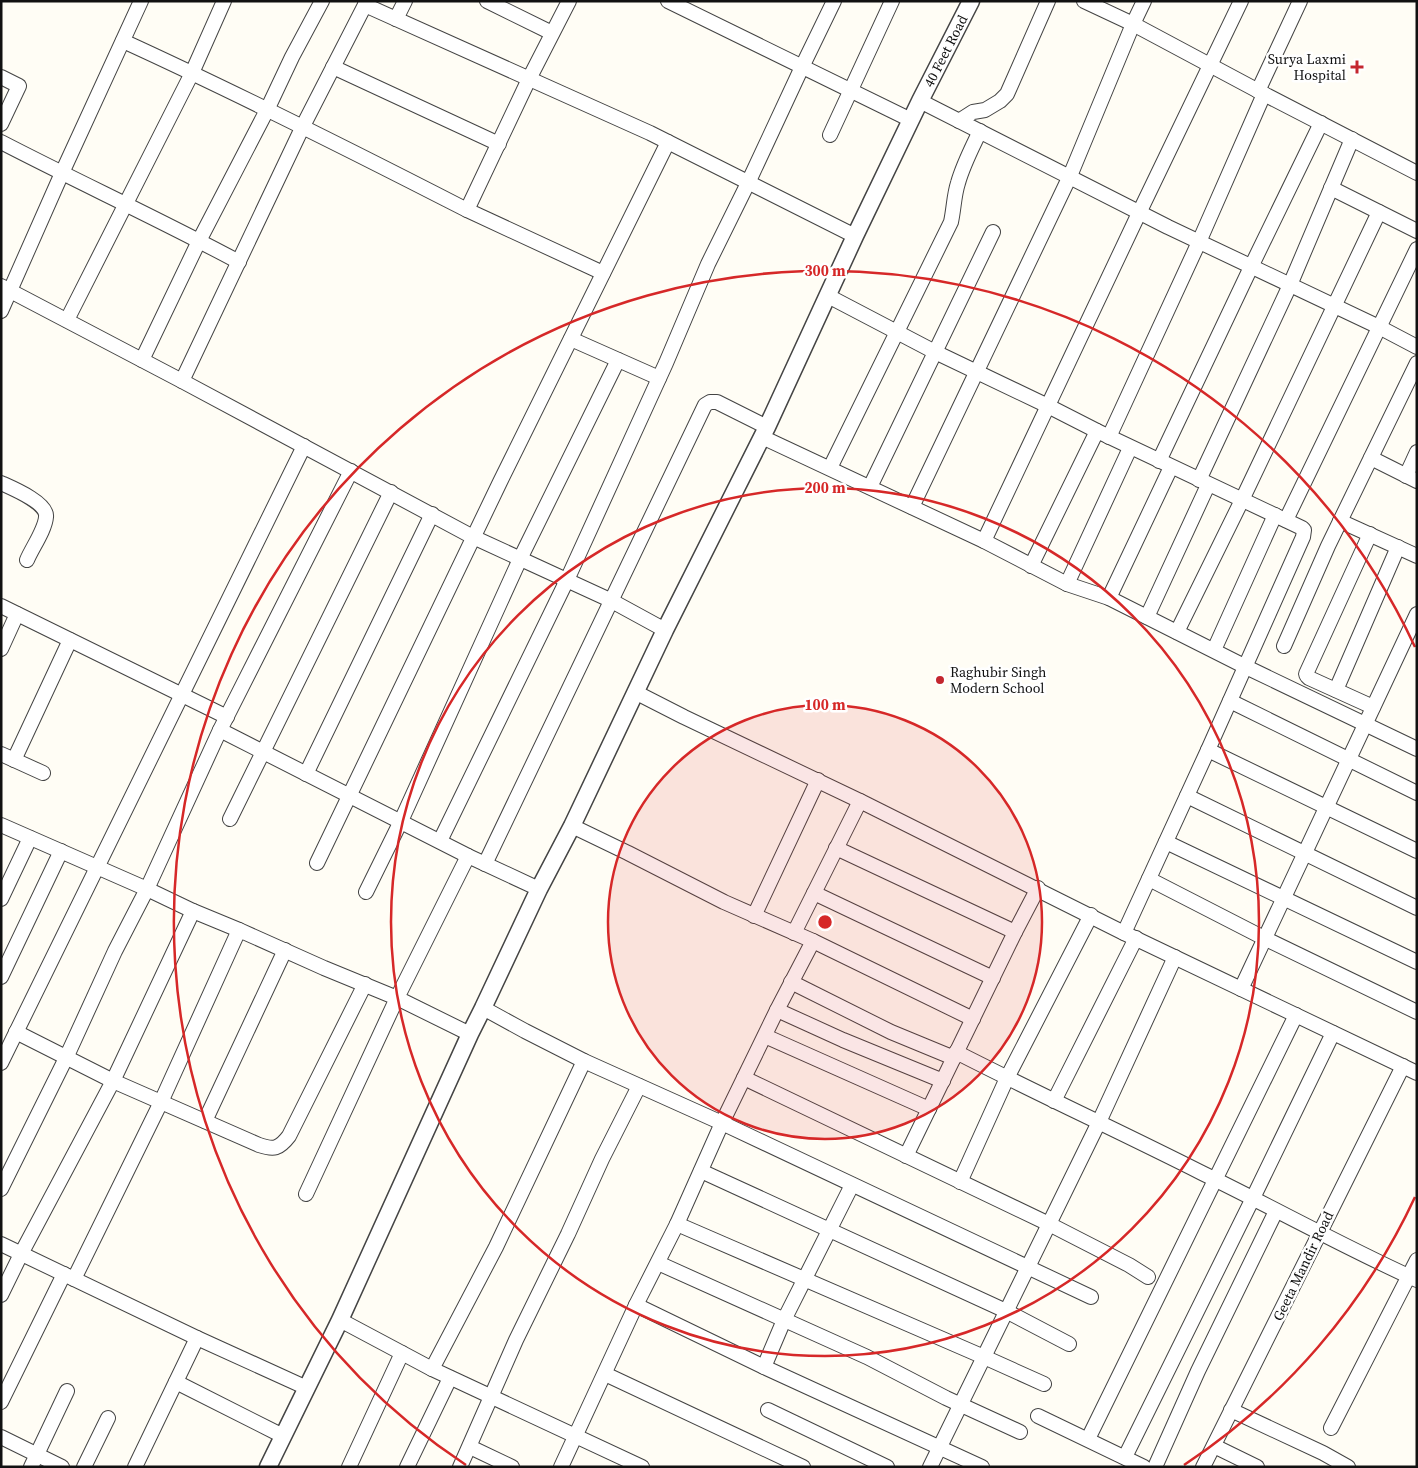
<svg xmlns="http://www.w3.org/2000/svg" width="1418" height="1468" font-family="'Source Serif 4',serif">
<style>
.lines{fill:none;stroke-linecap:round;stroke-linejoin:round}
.minor-casing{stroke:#444;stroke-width:16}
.tertiary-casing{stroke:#444;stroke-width:19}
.minor{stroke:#fff;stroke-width:14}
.tertiary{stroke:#fff;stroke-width:16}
.ring{fill:none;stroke:#d62828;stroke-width:2.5}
.poi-dot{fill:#c4262e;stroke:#fff;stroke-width:2}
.labels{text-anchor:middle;stroke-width:5;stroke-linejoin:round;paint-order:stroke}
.street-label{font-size:14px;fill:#111;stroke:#fff}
.poi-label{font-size:14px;fill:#111;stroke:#fff;text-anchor:end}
.centre{fill:#d62828;stroke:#fff;stroke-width:2.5}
.ring-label{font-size:15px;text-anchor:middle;font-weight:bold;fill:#d62828;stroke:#fff;stroke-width:5;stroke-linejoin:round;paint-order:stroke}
</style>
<rect width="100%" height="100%" fill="#fffdf5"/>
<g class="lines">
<g class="minor-casing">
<g id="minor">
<polyline points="487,1 552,33"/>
<polyline points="569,1 529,79 467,210 603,273"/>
<polyline points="668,1 911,120"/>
<polyline points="1084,1 1133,24 1264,94 1417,173"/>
<polyline points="365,5 650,133 855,236"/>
<polyline points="396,19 405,1"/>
<path d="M123 41C239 94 354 152 467 210"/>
<polyline points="333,67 499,144"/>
<polyline points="1,77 19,86 1,124"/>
<polyline points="1258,91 1300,1"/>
<polyline points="920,101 1168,227 1379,327 1417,347"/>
<polyline points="959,121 973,112 985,110 1000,101 1007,94 1048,1"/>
<polyline points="830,135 892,1"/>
<path d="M1 142C80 183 161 220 239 262"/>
<polyline points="1331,188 1417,231"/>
<polyline points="1,286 182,381 473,537 610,600 665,630"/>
<polyline points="828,296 935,352 1048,406 1097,431 1302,528 1304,530 1303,537 1208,750 1124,933"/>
<polyline points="1,311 62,173 141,1"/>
<polyline points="67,320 192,73 224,1"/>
<polyline points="571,339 659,378"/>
<polyline points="142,360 199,241 267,110 292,57 322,1"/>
<polyline points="182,381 303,126 367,1"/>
<polyline points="762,437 984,541 1067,584 1109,598 1246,667 1417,749"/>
<polyline points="1109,437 1199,242 1264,94"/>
<polyline points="1371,458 1417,481"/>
<polyline points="1159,461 1251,267 1321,123"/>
<path d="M830 468 951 222C954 208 954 195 958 183 963 165 972 148 980 131"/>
<polyline points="351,471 220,730 468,856 539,889"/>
<polyline points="1406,476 1417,452"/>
<polyline points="1199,480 1290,285 1352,139"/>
<path d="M1 483C12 488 48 503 46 517 45 530 32 548 27 560"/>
<polyline points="870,487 993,232"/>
<polyline points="912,507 1070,176 1133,24 1144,1"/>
<polyline points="1286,520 1417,249"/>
<polyline points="1340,521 1417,556"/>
<polyline points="1370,534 1306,674 1307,676 1309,678 1373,707"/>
<polyline points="984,541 1140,211 1241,1"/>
<polyline points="1031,566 1097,431"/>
<polyline points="1067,584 1130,448"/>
<polyline points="1109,598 1171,467"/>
<polyline points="1,606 227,717"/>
<polyline points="1147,617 1208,485"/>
<polyline points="1177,632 1242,500 1379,212"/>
<polyline points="1284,646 1328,546 1417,363"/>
<polyline points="1,649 17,614"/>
<polyline points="1214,650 1275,515"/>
<polyline points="1336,690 1398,547"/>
<polyline points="635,692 684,717 860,801"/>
<polyline points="1230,701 1417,793"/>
<polyline points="1208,750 1417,851"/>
<polyline points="1,754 43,773"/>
<polyline points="14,760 70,640"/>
<polyline points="306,774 432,514"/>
<polyline points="1187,796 1417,908"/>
<polyline points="230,819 391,492"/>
<polyline points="1,825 147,889 193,911 239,930"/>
<polyline points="572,826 628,853 724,902 813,941 973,1019"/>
<polyline points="440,841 567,580 666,363 708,264 748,183 802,67 834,1"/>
<polyline points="1166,842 1417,962"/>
<polyline points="836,848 1015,932"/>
<polyline points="468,856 397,998 470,1034"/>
<polyline points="317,863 500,482 668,142"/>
<polyline points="485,864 705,405 710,402 717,402 767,427"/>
<polyline points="1149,879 1264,938 1417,1012"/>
<polyline points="366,892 401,821 520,559 618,360"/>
<polyline points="814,893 993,978"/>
<polyline points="1,899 30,838"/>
<polyline points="754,916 818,780"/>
<polyline points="794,933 860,801 1124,933 1417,1073"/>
<polyline points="1,977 61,851"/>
<polyline points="791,982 891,1032 954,1058"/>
<polyline points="1241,989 1417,614"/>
<polyline points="483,1008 525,1031 584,1061 722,1123 1091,1297"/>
<polyline points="777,1010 843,1040 943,1081"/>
<path d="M16 1032 113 1081 259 1145C274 1150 279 1149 289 1136L365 984"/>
<polyline points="765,1036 929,1109"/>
<path d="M956 1052C1038 1094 1121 1132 1202 1173 1274 1208 1344 1247 1417 1280"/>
<polyline points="1,1063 304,446"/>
<polyline points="744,1078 1049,1224 1129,1265 1148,1277"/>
<polyline points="1054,1101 1136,938"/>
<polyline points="205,1121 285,950"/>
<polyline points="906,1156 1015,932 1038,888"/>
<polyline points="701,1171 1006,1311 1069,1344"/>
<polyline points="960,1182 1007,1078 1091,915"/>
<polyline points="1,1189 66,1058 115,951 147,889 220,730"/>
<polyline points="677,1224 984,1357 1044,1384"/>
<polyline points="1,1244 197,1338 307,1388"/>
<polyline points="658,1263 867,1357 946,1398 1020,1432"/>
<polyline points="74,1279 161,1102 239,930 324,968 397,998 306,1194"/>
<polyline points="1,1295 21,1254 113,1081 193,911"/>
<polyline points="636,1305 764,1367 982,1467"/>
<polyline points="340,1320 432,1369 496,1247 584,1061"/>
<polyline points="764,1367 784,1320 852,1185"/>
<polyline points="432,1369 642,1467"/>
<polyline points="605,1374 803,1467"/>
<polyline points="176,1382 283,1436"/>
<polyline points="1,1402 64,1274"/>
<polyline points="768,1410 887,1467"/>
<polyline points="1231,1410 1323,1453 1348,1467"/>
<polyline points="1038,1416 1144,1467"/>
<polyline points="1331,1428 1417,1260"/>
<polyline points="1,1437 62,1467"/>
<polyline points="1088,1439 1296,1015"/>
<polyline points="1214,1446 1257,1467"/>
<polyline points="470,1447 512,1467"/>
<polyline points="1125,1457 1253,1198 1333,1033"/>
<polyline points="31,1467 67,1391"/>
<polyline points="84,1467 108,1418"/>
<polyline points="135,1467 197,1338"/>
<polyline points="349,1467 402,1353"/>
<polyline points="407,1467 450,1378"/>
<polyline points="460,1467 516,1340 568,1234 602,1159 639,1086"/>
<polyline points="561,1467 636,1305 677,1224 722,1123 777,1010 813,941"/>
<polyline points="930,1467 1099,1122 1175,957"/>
<polyline points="1155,1467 1198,1371 1276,1211"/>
<polyline points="1203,1467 1403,1066"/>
</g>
</g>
<g class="tertiary-casing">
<g id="tertiary">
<path id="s1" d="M268 1467 340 1320 470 1034 483 1008 539 889 572 826 665 630 767 427 855 236 920 101 971 1"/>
</g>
</g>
<use href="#minor" class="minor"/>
<use href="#tertiary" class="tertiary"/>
</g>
<circle cx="825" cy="922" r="217" fill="#d62828" fill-opacity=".12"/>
<g class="ring">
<circle cx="825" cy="922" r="217"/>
<circle cx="825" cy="922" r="434"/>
<path d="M1415 1197A651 651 0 0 1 1184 1465M466 1465A651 651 0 1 1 1415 647"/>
</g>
<g class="poi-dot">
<path d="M1354.5 59.5h5v5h5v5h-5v5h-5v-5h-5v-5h5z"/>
<circle cx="940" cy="680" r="5"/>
</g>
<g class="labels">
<g class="street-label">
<text dy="5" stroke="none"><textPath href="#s1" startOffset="1570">40 Feet Road</textPath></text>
<text transform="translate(1303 1266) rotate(-64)" y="5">Geeta Mandir Road</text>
</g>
<g class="poi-label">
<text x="1346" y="64">Surya Laxmi<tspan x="1346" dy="16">Hospital</tspan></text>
<text x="950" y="677" text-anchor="start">Raghubir Singh<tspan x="950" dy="16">Modern School</tspan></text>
</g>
</g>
<circle cx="825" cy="922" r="8" class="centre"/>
<g class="ring-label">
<text x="825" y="276">300 m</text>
<text x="825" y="493">200 m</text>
<text x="825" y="710">100 m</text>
</g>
<rect width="1418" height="1468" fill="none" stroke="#111111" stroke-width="5"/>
</svg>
